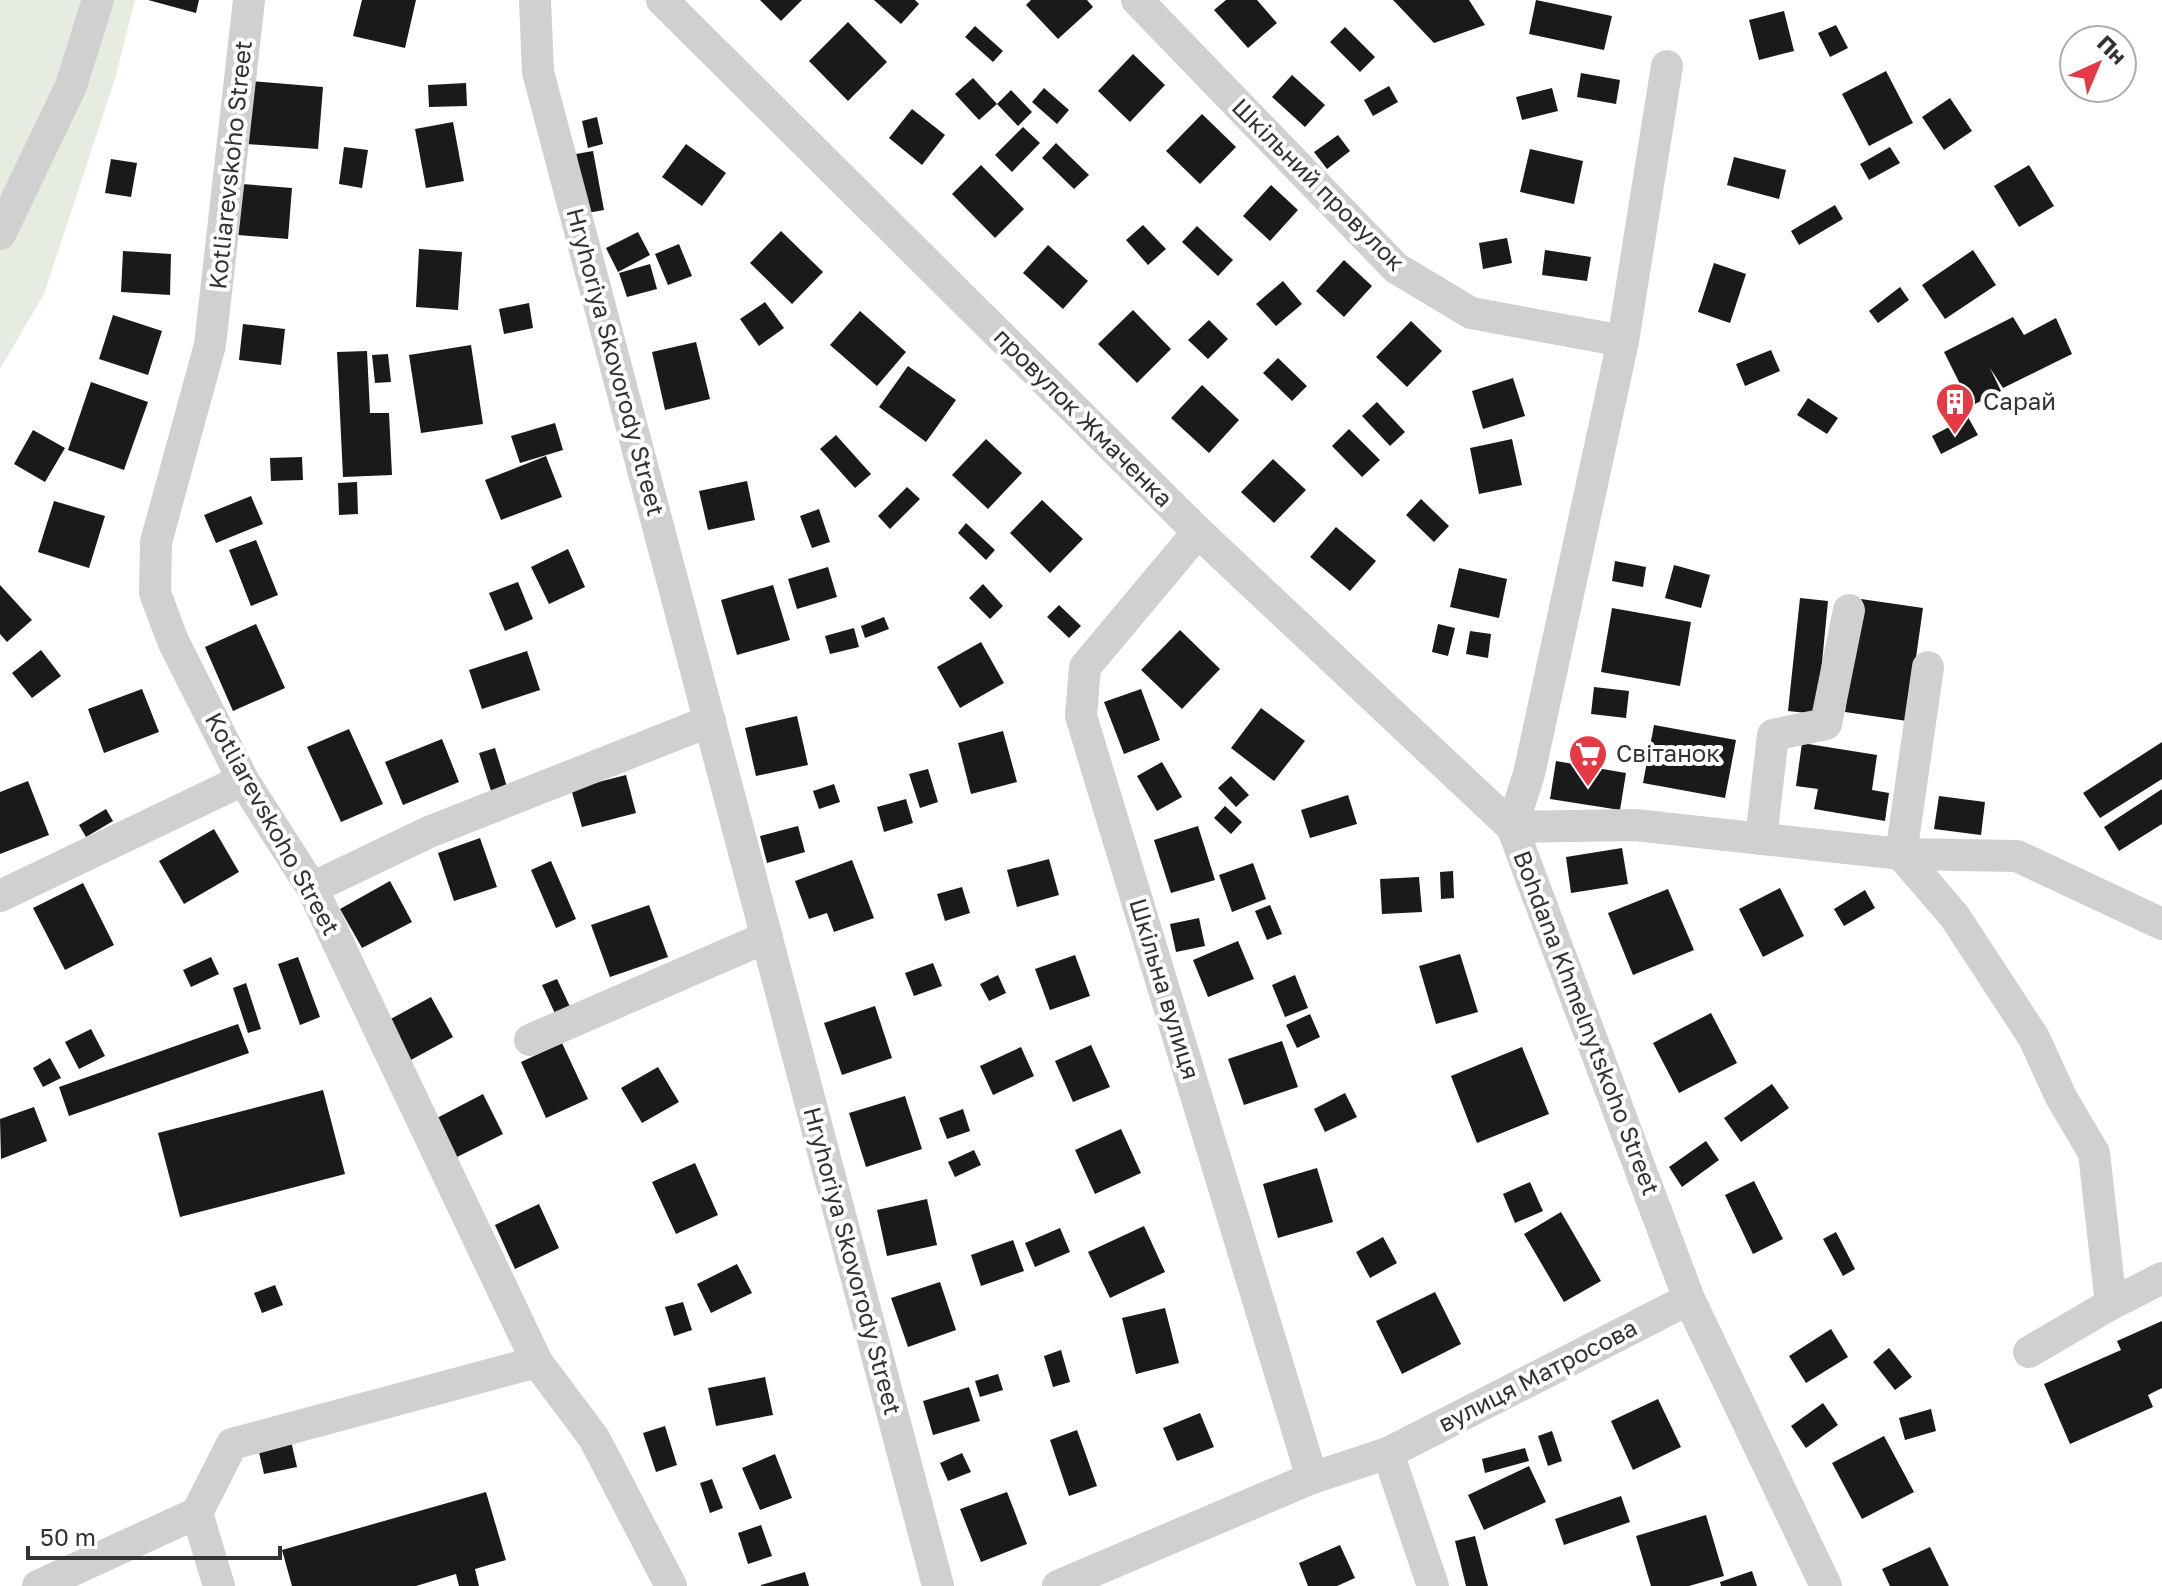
<svg xmlns="http://www.w3.org/2000/svg" width="2162" height="1586" font-family="'Golos Text',sans-serif">
<style>
.green{fill:#e6ecdf}
.building{fill:#1a1a1a}
.lines{fill:none;stroke-linecap:round;stroke-linejoin:round}
.minor{stroke:#d0d0d0;stroke-width:32}
.labels{text-anchor:middle;stroke-width:8;stroke-linejoin:round;paint-order:stroke}
.street-label{font-size:24px;fill:#333;stroke:#fff}
.poi-label{font-size:24px;fill:#333;stroke:#fff;text-anchor:start}
</style>
<rect width="100%" height="100%" fill="#fff"/>
<polygon class="green" points="0,0 135,0 115,79 44,294 0,369"/>
<g class="building">
<polygon points="148,0 199,0 196,13"/>
<polygon points="362,0 416,0 405,48 353,36"/>
<polygon points="760,0 802,0 781,21"/>
<polygon points="874,0 915,0 919,4 901,24"/>
<polygon points="1031,0 1087,0 1093,7 1058,39 1026,5"/>
<polygon points="1226,0 1257,0 1277,23 1248,48 1214,10"/>
<polygon points="1393,0 1469,0 1485,25 1434,43"/>
<polygon points="1536,0 1612,16 1604,50 1529,34"/>
<polygon points="1784,11 1794,51 1759,60 1749,20"/>
<polygon points="848,22 887,62 848,101 809,61"/>
<polygon points="1836,25 1848,48 1830,57 1818,33"/>
<polygon points="975,26 1003,51 993,62 965,37"/>
<polygon points="1345,27 1375,57 1360,72 1330,42"/>
<polygon points="1133,54 1165,85 1130,122 1098,91"/>
<polygon points="1886,71 1913,123 1869,146 1842,94"/>
<polygon points="1581,73 1620,80 1616,104 1577,97"/>
<polygon points="1292,75 1325,105 1305,127 1272,97"/>
<polygon points="973,78 997,104 1011,90 1032,112 1018,126 997,104 979,120 955,94"/>
<polygon points="251,81 323,87 318,149 247,144"/>
<polygon points="466,83 467,106 429,107 428,85"/>
<polygon points="1389,86 1398,102 1373,116 1364,100"/>
<polygon points="1044,88 1069,110 1057,124 1032,102"/>
<polygon points="1552,88 1558,111 1522,120 1516,97"/>
<polygon points="1950,98 1972,131 1944,150 1922,117"/>
<polygon points="912,109 945,135 922,165 889,138"/>
<polygon points="1202,114 1236,147 1200,184 1166,151"/>
<polygon points="597,117 603,144 588,148 582,121"/>
<polygon points="453,122 464,181 426,188 415,129"/>
<polygon points="1023,127 1040,143 1012,172 995,155"/>
<polygon points="1338,135 1350,151 1327,169 1314,152"/>
<polygon points="1056,143 1089,175 1074,189 1042,158"/>
<polygon points="686,144 726,173 702,206 662,177"/>
<polygon points="344,147 368,150 362,188 339,184"/>
<polygon points="1890,147 1900,163 1869,180 1860,164"/>
<polygon points="1530,149 1583,161 1574,204 1520,192"/>
<polygon points="593,151 604,210 587,213 576,154"/>
<polygon points="1734,157 1786,170 1779,199 1727,185"/>
<polygon points="111,159 137,163 131,197 105,193"/>
<polygon points="981,165 1024,209 995,238 952,194"/>
<polygon points="2029,165 2054,206 2019,227 1994,186"/>
<polygon points="242,184 292,188 288,239 238,235"/>
<polygon points="1271,185 1298,210 1270,241 1243,216"/>
<polygon points="1835,205 1843,219 1799,245 1791,231"/>
<polygon points="1143,225 1166,249 1148,265 1126,240"/>
<polygon points="1197,226 1233,260 1218,276 1182,242"/>
<polygon points="781,231 823,272 792,304 750,263"/>
<polygon points="638,232 650,255 618,272 606,248"/>
<polygon points="1507,238 1512,263 1483,269 1479,243"/>
<polygon points="679,244 692,276 668,285 655,254"/>
<polygon points="1048,245 1088,281 1063,309 1023,273"/>
<polygon points="419,249 462,252 458,310 416,307"/>
<polygon points="1545,250 1591,257 1587,281 1542,275"/>
<polygon points="1973,250 1996,285 1945,319 1922,285"/>
<polygon points="123,251 171,254 170,295 121,292"/>
<polygon points="1344,260 1372,286 1344,317 1316,291"/>
<polygon points="1714,263 1746,274 1730,323 1698,312"/>
<polygon points="650,264 657,289 627,297 619,273"/>
<polygon points="1283,281 1302,304 1276,326 1256,304"/>
<polygon points="1900,287 1909,300 1878,323 1869,311"/>
<polygon points="765,302 784,328 759,346 740,319"/>
<polygon points="529,303 533,328 504,334 499,309"/>
<polygon points="1133,310 1171,349 1137,383 1098,344"/>
<polygon points="860,311 906,352 877,386 830,345"/>
<polygon points="113,315 162,331 148,375 99,359"/>
<polygon points="2013,317 2024,335 2056,318 2072,354 2003,388 1990,368 2001,391 1971,406 1944,352"/>
<polygon points="1209,320 1228,339 1208,359 1188,340"/>
<polygon points="1411,321 1442,351 1407,387 1376,357"/>
<polygon points="243,324 285,329 281,365 239,360"/>
<polygon points="696,342 710,399 665,410 652,352"/>
<polygon points="471,345 483,424 421,433 409,355"/>
<polygon points="1771,350 1780,371 1745,386 1736,364"/>
<polygon points="367,351 370,413 389,413 392,475 343,477 337,352"/>
<polygon points="388,354 391,382 375,383 372,355"/>
<polygon points="1278,358 1307,386 1292,401 1263,373"/>
<polygon points="908,366 956,400 926,442 879,407"/>
<polygon points="1513,378 1525,416 1483,429 1472,391"/>
<polygon points="91,382 148,402 124,470 68,450"/>
<polygon points="1202,385 1239,420 1209,453 1171,418"/>
<polygon points="1808,398 1838,418 1827,434 1797,415"/>
<polygon points="1377,402 1405,432 1390,446 1362,416"/>
<polygon points="1968,417 1978,435 1941,454 1932,436"/>
<polygon points="555,423 563,450 520,463 511,436"/>
<polygon points="1349,429 1380,460 1362,477 1332,446"/>
<polygon points="33,430 65,448 45,482 14,464"/>
<polygon points="836,435 871,474 855,488 820,449"/>
<polygon points="986,439 1022,473 988,509 952,475"/>
<polygon points="1512,439 1522,485 1479,494 1470,448"/>
<polygon points="546,456 562,497 501,520 485,480"/>
<polygon points="302,457 303,480 271,481 270,458"/>
<polygon points="1273,459 1306,490 1274,523 1241,492"/>
<polygon points="747,481 755,520 708,530 699,491"/>
<polygon points="357,482 358,514 339,515 338,483"/>
<polygon points="907,487 920,499 890,529 878,516"/>
<polygon points="251,496 263,524 216,543 204,515"/>
<polygon points="1421,499 1449,526 1434,542 1406,515"/>
<polygon points="1042,500 1083,539 1050,573 1010,533"/>
<polygon points="54,501 105,516 89,568 38,552"/>
<polygon points="819,509 830,542 812,548 800,516"/>
<polygon points="966,523 995,550 986,560 958,533"/>
<polygon points="1336,527 1376,561 1350,591 1310,557"/>
<polygon points="256,540 278,595 251,606 229,550"/>
<polygon points="568,549 585,587 549,604 531,567"/>
<polygon points="1615,561 1646,567 1643,587 1612,581"/>
<polygon points="1674,565 1710,575 1701,608 1665,598"/>
<polygon points="828,567 837,597 797,609 788,579"/>
<polygon points="1459,568 1507,579 1499,618 1450,607"/>
<polygon points="518,582 533,619 505,631 489,593"/>
<polygon points="983,584 1003,606 990,619 969,598"/>
<polygon points="0,585 32,620 7,642 0,634"/>
<polygon points="773,585 790,640 737,655 721,600"/>
<polygon points="1800,598 1828,601 1817,714 1788,711"/>
<polygon points="1861,599 1923,608 1907,721 1845,712"/>
<polygon points="1059,605 1081,626 1069,638 1047,617"/>
<polygon points="1612,608 1691,622 1680,686 1601,672"/>
<polygon points="884,617 889,629 865,638 861,626"/>
<polygon points="256,624 285,688 233,711 205,647"/>
<polygon points="1438,624 1455,628 1448,656 1432,652"/>
<polygon points="854,628 859,647 830,654 825,636"/>
<polygon points="1180,630 1220,669 1182,709 1141,670"/>
<polygon points="1470,631 1491,634 1488,658 1466,654"/>
<polygon points="981,642 1004,683 960,708 937,667"/>
<polygon points="41,650 61,676 32,698 12,673"/>
<polygon points="527,651 540,690 482,709 469,670"/>
<polygon points="1594,687 1629,691 1626,718 1591,714"/>
<polygon points="142,689 159,732 104,753 88,709"/>
<polygon points="1141,689 1160,740 1124,754 1104,702"/>
<polygon points="1261,708 1305,741 1274,781 1231,748"/>
<polygon points="797,716 808,765 756,776 745,728"/>
<polygon points="1654,725 1736,740 1725,798 1643,783"/>
<polygon points="349,729 383,804 341,822 307,747"/>
<polygon points="1003,731 1017,782 971,794 958,743"/>
<polygon points="442,739 459,782 403,805 385,762"/>
<polygon points="2162,742 2162,779 2100,818 2083,793"/>
<polygon points="1802,743 1877,755 1872,790 1889,793 1885,821 1814,809 1818,789 1796,786"/>
<polygon points="495,748 508,790 492,794 479,753"/>
<polygon points="1556,761 1626,773 1620,810 1550,799"/>
<polygon points="1162,762 1182,797 1157,811 1137,776"/>
<polygon points="928,769 938,802 920,808 909,774"/>
<polygon points="626,775 636,813 582,827 571,789"/>
<polygon points="1231,776 1249,795 1236,807 1218,788"/>
<polygon points="28,781 49,835 0,854 0,792"/>
<polygon points="834,784 840,802 819,809 813,791"/>
<polygon points="2162,789 2162,824 2119,851 2104,827"/>
<polygon points="1348,795 1357,824 1310,838 1301,810"/>
<polygon points="1939,796 1985,802 1981,835 1934,829"/>
<polygon points="906,799 913,823 884,832 877,807"/>
<polygon points="1225,806 1242,822 1231,834 1214,818"/>
<polygon points="106,809 113,821 86,837 79,825"/>
<polygon points="798,826 805,852 767,863 760,836"/>
<polygon points="1198,826 1215,880 1171,893 1154,840"/>
<polygon points="214,829 239,872 184,904 159,861"/>
<polygon points="480,838 497,887 454,901 438,853"/>
<polygon points="1622,848 1628,884 1571,893 1566,857"/>
<polygon points="1049,859 1059,895 1017,907 1007,870"/>
<polygon points="852,860 874,918 834,932 827,913 809,919 795,881"/>
<polygon points="551,861 576,919 556,928 531,870"/>
<polygon points="1253,863 1266,899 1232,912 1219,875"/>
<polygon points="1453,871 1454,898 1441,899 1440,872"/>
<polygon points="1419,877 1422,912 1382,914 1380,879"/>
<polygon points="390,881 412,922 362,948 340,909"/>
<polygon points="83,883 114,945 65,970 33,908"/>
<polygon points="962,887 970,913 945,921 937,894"/>
<polygon points="1780,888 1804,936 1763,957 1739,909"/>
<polygon points="1668,889 1694,950 1633,975 1608,913"/>
<polygon points="1865,890 1875,908 1844,926 1834,909"/>
<polygon points="649,905 668,957 610,977 591,925"/>
<polygon points="1270,905 1282,934 1267,940 1255,911"/>
<polygon points="1199,918 1205,946 1176,952 1170,924"/>
<polygon points="1238,941 1254,979 1208,997 1193,960"/>
<polygon points="1460,954 1478,1012 1436,1024 1419,966"/>
<polygon points="1075,955 1090,996 1050,1010 1035,969"/>
<polygon points="211,957 219,974 191,987 183,970"/>
<polygon points="298,957 320,1017 300,1025 278,964"/>
<polygon points="933,963 942,986 914,996 905,973"/>
<polygon points="998,975 1006,993 989,1001 980,984"/>
<polygon points="1295,975 1308,1008 1285,1017 1272,985"/>
<polygon points="557,979 572,1011 557,1018 542,985"/>
<polygon points="246,983 261,1029 248,1033 233,988"/>
<polygon points="431,997 453,1037 409,1061 387,1021"/>
<polygon points="875,1006 892,1058 842,1075 824,1023"/>
<polygon points="1711,1013 1737,1063 1679,1093 1653,1043"/>
<polygon points="1310,1014 1320,1037 1297,1048 1286,1025"/>
<polygon points="238,1024 249,1053 69,1116 59,1087"/>
<polygon points="91,1029 105,1056 79,1069 65,1042"/>
<polygon points="1282,1041 1298,1087 1244,1105 1228,1059"/>
<polygon points="562,1043 588,1099 546,1118 521,1062"/>
<polygon points="1091,1045 1110,1087 1073,1102 1055,1061"/>
<polygon points="1021,1047 1034,1076 993,1095 980,1066"/>
<polygon points="1522,1047 1549,1114 1477,1143 1451,1076"/>
<polygon points="50,1058 61,1078 43,1087 33,1068"/>
<polygon points="658,1067 679,1102 642,1123 621,1088"/>
<polygon points="1772,1084 1789,1108 1741,1142 1724,1118"/>
<polygon points="323,1090 345,1174 180,1217 158,1133"/>
<polygon points="1345,1093 1357,1117 1325,1132 1314,1109"/>
<polygon points="483,1094 503,1134 455,1158 435,1119"/>
<polygon points="905,1096 922,1149 866,1167 849,1113"/>
<polygon points="34,1107 47,1141 1,1159 0,1119"/>
<polygon points="963,1109 970,1131 947,1139 939,1118"/>
<polygon points="1121,1129 1141,1173 1095,1194 1075,1150"/>
<polygon points="1706,1141 1719,1160 1682,1187 1669,1167"/>
<polygon points="974,1150 981,1165 955,1177 948,1162"/>
<polygon points="695,1163 718,1215 676,1234 652,1182"/>
<polygon points="1317,1168 1333,1222 1278,1238 1263,1184"/>
<polygon points="1754,1181 1783,1239 1753,1254 1725,1195"/>
<polygon points="1530,1182 1543,1211 1515,1223 1503,1194"/>
<polygon points="927,1199 937,1245 887,1256 877,1210"/>
<polygon points="539,1204 559,1248 515,1269 495,1225"/>
<polygon points="1561,1212 1601,1281 1564,1302 1524,1234"/>
<polygon points="1144,1226 1165,1272 1110,1298 1088,1252"/>
<polygon points="1060,1228 1070,1252 1035,1267 1025,1243"/>
<polygon points="1836,1232 1855,1269 1843,1276 1823,1239"/>
<polygon points="1383,1237 1397,1263 1370,1278 1356,1252"/>
<polygon points="1013,1240 1024,1271 981,1286 971,1255"/>
<polygon points="737,1264 752,1293 711,1313 697,1284"/>
<polygon points="940,1282 956,1330 908,1347 891,1298"/>
<polygon points="275,1285 283,1305 262,1313 254,1293"/>
<polygon points="1435,1292 1461,1344 1402,1374 1376,1321"/>
<polygon points="683,1302 692,1330 674,1336 665,1307"/>
<polygon points="1165,1308 1179,1363 1136,1374 1122,1318"/>
<polygon points="2162,1321 2162,1388 2148,1395 2153,1407 2070,1444 2044,1384 2121,1350 2117,1341"/>
<polygon points="1831,1329 1848,1357 1806,1383 1789,1356"/>
<polygon points="1889,1348 1912,1377 1895,1390 1873,1362"/>
<polygon points="1061,1350 1070,1382 1053,1387 1044,1356"/>
<polygon points="998,1374 1003,1390 980,1397 975,1381"/>
<polygon points="765,1377 773,1415 716,1426 708,1388"/>
<polygon points="969,1387 980,1421 933,1435 923,1401"/>
<polygon points="1658,1399 1681,1447 1633,1470 1611,1421"/>
<polygon points="1823,1403 1838,1425 1806,1448 1791,1426"/>
<polygon points="1931,1409 1936,1431 1905,1440 1899,1418"/>
<polygon points="1200,1413 1214,1447 1177,1461 1163,1428"/>
<polygon points="665,1426 677,1465 656,1472 643,1433"/>
<polygon points="1077,1430 1097,1486 1069,1496 1050,1440"/>
<polygon points="1552,1431 1562,1461 1548,1466 1538,1436"/>
<polygon points="1884,1436 1914,1492 1862,1519 1832,1463"/>
<polygon points="291,1441 297,1467 264,1474 258,1448"/>
<polygon points="1525,1448 1529,1461 1485,1473 1482,1459"/>
<polygon points="962,1453 971,1472 948,1481 940,1463"/>
<polygon points="775,1454 792,1498 760,1510 742,1468"/>
<polygon points="1529,1466 1546,1502 1484,1530 1468,1495"/>
<polygon points="712,1479 723,1508 710,1513 700,1483"/>
<polygon points="486,1492 506,1560 475,1569 479,1586 459,1586 456,1574 416,1586 292,1586 282,1550"/>
<polygon points="1007,1492 1027,1544 981,1562 960,1509"/>
<polygon points="1621,1496 1630,1522 1564,1545 1555,1519"/>
<polygon points="1706,1515 1724,1576 1689,1586 1651,1586 1636,1536"/>
<polygon points="761,1525 772,1556 748,1564 738,1533"/>
<polygon points="1475,1536 1488,1586 1466,1586 1455,1541"/>
<polygon points="1340,1545 1355,1578 1337,1586 1308,1586 1299,1563"/>
<polygon points="1930,1547 1949,1586 1890,1586 1882,1569"/>
<polygon points="1752,1571 1757,1586 1721,1586 1720,1582"/>
<polygon points="805,1572 809,1586 761,1586 761,1585"/>
</g>
<g class="lines">
<g class="minor">
<polyline points="249,0 210,345 156,542 155,593 173,641 243,780 312,888 537,1362 594,1438 671,1586"/>
<polyline points="535,0 538,72 938,1586"/>
<polyline points="662,0 1198,532 1512,827"/>
<polyline points="1137,0 1396,268 1471,313 1623,341"/>
<polyline points="1667,66 1623,341 1529,774 1512,827 1689,1299 1826,1586"/>
<polyline points="0,234 71,86 98,0"/>
<polyline points="1198,532 1085,667 1081,716 1312,1478"/>
<polyline points="1928,667 1901,854 1955,917 2034,1038 2061,1097 2094,1153 2111,1304 2029,1352"/>
<polyline points="1512,827 1635,825 1901,854 2017,856 2162,924"/>
<polyline points="1761,839 1773,735 1826,724 1849,610"/>
<polyline points="312,888 429,832 710,721"/>
<polyline points="0,896 243,780"/>
<polyline points="530,1040 767,937"/>
<polyline points="2111,1304 2162,1278"/>
<polyline points="1388,1453 1433,1586"/>
<polyline points="38,1586 197,1513"/>
<polyline points="219,1586 197,1513 232,1444 537,1362"/>
<polyline points="1058,1586 1312,1478 1388,1453 1689,1299"/>
</g>
</g>
<defs>
<g id="building-pin" transform="scale(2)"><path d="M0 17L-7.5 6A9.5 9.5 0 1 1 7.5 6Z" fill="#e63946" stroke="#fff"/><path d="M-4-6H4V6H1V3H-1V6H-4ZM-2.5-4.3h1.7v1.8h-1.7ZM.8-4.3h1.7v1.8H.8ZM-2.5-1h1.7V.8h-1.7ZM.8-1h1.7V.8H.8Z" fill="#fff"/></g>
<g id="supermarket-pin" transform="scale(2)"><path d="M0 17L-7.5 6A9.5 9.5 0 1 1 7.5 6Z" fill="#e63946" stroke="#fff"/><path d="M-6-5.5h2.5l.6 2H6L4.5 2H-2.5L-4.4-4H-6ZM-1.5 3.2a1.3 1.3 0 1 0 .1 0ZM3 3.2a1.3 1.3 0 1 0 .1 0Z" fill="#fff"/></g>
</defs>
<g fill-rule="evenodd">
<use href="#building-pin" x="1955" y="402"/>
<use href="#supermarket-pin" x="1588" y="754"/>
</g>
<g class="labels">
<g class="street-label">
<text transform="translate(231 165) rotate(-84)" y="8">Kotliarevskoho Street</text>
<text transform="translate(1318 185) rotate(45)" y="8">Шкільний провулок</text>
<text transform="translate(615 362) rotate(75)" y="8">Hryhoriya Skovorody Street</text>
<text transform="translate(1083 418) rotate(45)" y="8">провулок Жмаченка</text>
<text transform="translate(272 824) rotate(61)" y="8">Kotliarevskoho Street</text>
<text transform="translate(1164 989) rotate(73)" y="8">Шкільна вулиця</text>
<text transform="translate(1586 1023) rotate(69)" y="8">Bohdana Khmelnytskoho Street</text>
<text transform="translate(852 1261) rotate(75)" y="8">Hryhoriya Skovorody Street</text>
<text transform="translate(1538 1376) rotate(-27)" y="8">вулиця Матросова</text>
</g>
<g class="poi-label">
<text x="1983" y="410">Сарай</text>
<text x="1616" y="762">Світанок</text>
</g>
</g>
<g transform="translate(2098 64) rotate(44)"><circle r="38" fill="#ffffff" stroke="#adadad" stroke-width="2"/>
<path d="M0-6L14 30L0 20L-14 30Z" fill="#e63946"/>
<text y="-12" font-size="22" font-weight="bold" text-anchor="middle" fill="#333333">Пн</text>
</g>
<path d="M28 1546v12h252v-12" fill="none" stroke="#333333" stroke-width="4"/>
<text x="40" y="1546" font-size="24" fill="#333333" stroke="#ffffff" stroke-width="6" paint-order="stroke">50 m</text>
</svg>
